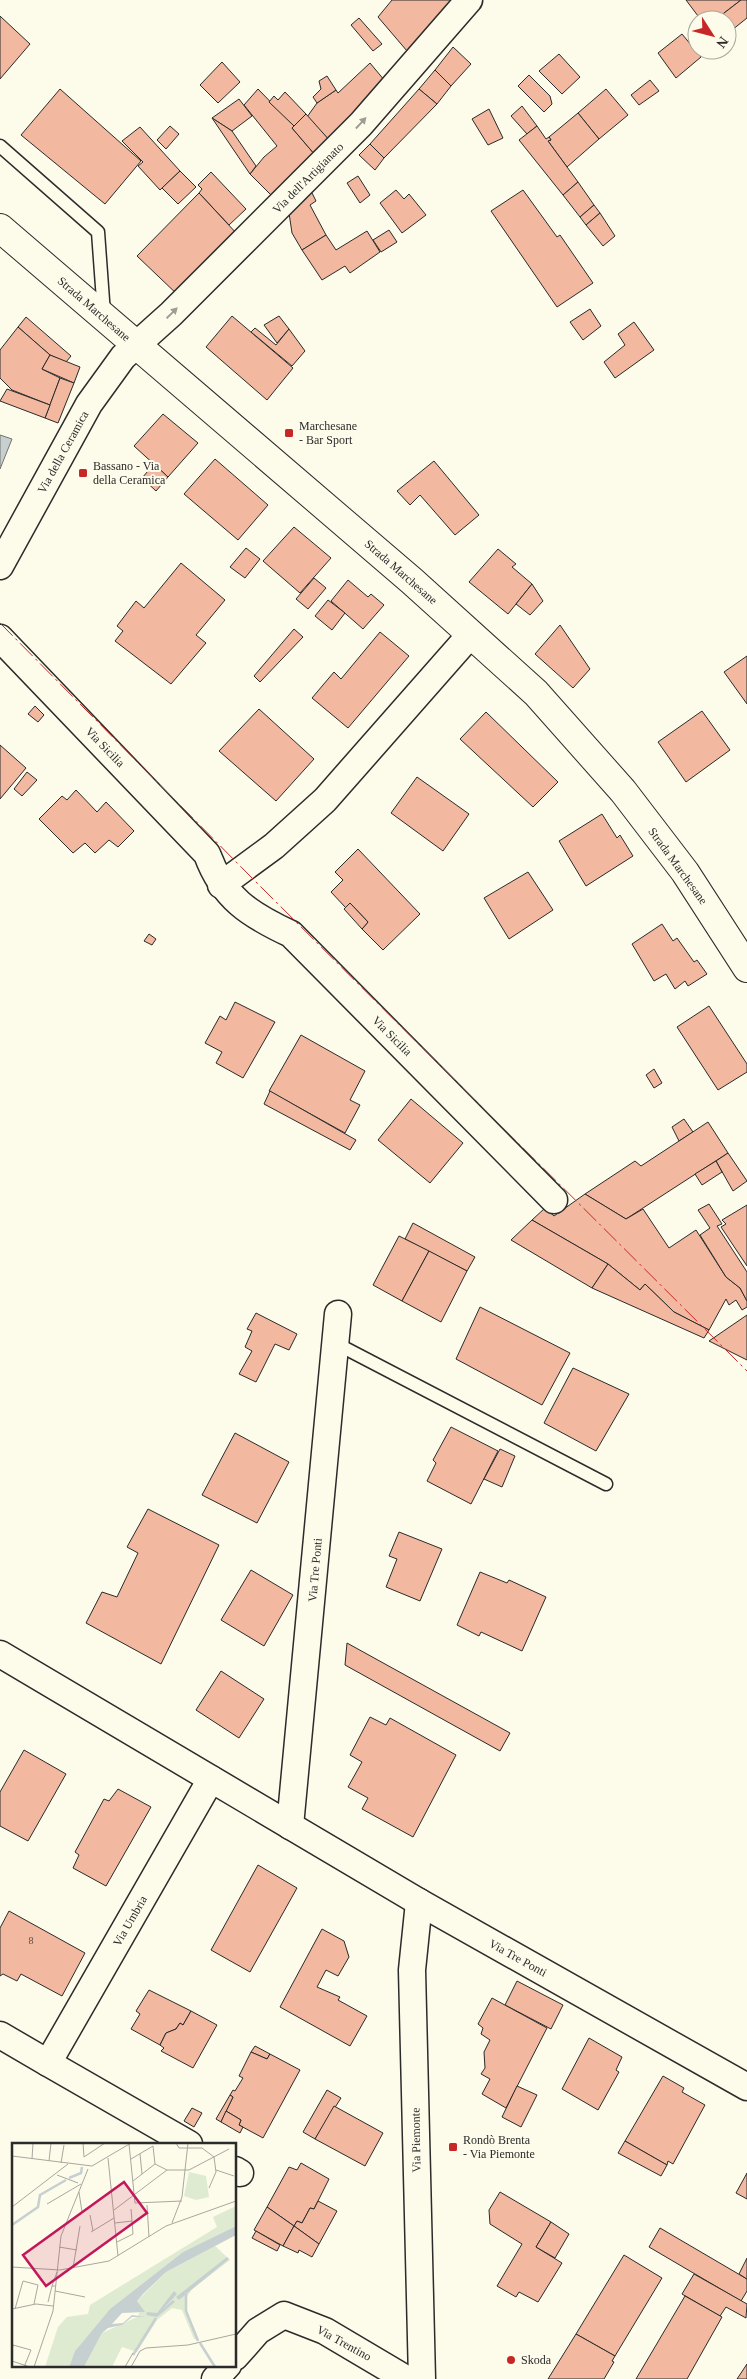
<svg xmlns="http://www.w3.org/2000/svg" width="747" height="2379" font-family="Georgia,serif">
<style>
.water{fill:#c7d0d0;stroke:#74746e}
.building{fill:#f2b8a0;stroke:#2b2b2b}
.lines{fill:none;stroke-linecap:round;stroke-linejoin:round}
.service-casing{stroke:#2b2b2b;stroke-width:15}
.minor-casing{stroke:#2b2b2b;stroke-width:29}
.secondary-casing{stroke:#2b2b2b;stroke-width:30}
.service{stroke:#fdfbea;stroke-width:12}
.minor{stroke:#fdfbea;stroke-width:26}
.secondary{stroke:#fdfbea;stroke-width:28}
.power{stroke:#c62828;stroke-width:1;stroke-dasharray:18 4 2.5 4;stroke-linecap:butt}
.oneway{fill:#9e9d94}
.poi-dot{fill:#c62828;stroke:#fdfbea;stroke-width:2}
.labels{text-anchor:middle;stroke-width:4;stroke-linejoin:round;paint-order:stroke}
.number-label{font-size:10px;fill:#5d4e48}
.street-label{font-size:12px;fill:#2b2b2b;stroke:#fdfbea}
.poi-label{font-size:12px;fill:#2b2b2b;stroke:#fdfbea;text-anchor:start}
.inset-river{fill:none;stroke:#c7d0d0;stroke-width:2.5}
.inset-road{fill:none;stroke:#a9a89e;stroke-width:1}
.view{fill:#c2185b;fill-opacity:0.15;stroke:#c2185b;stroke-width:2.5}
.inset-edge{fill:none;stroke:#2b2b2b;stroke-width:2.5}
</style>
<rect width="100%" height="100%" fill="#fdfbea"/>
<polygon class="water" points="0,435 12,439 0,469"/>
<g class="building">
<polygon points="392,0 454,0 413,58 378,17"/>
<polygon points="686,0 741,0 715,20 701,20"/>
<polygon points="741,0 747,0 747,18 727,34 727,20 715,20"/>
<polygon points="0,16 30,44 0,79"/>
<polygon points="359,18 382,44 373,51 351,25"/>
<polygon points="682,34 701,57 676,78 658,53"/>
<polygon points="453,47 471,64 451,86 435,70"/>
<polygon points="559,54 580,77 562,94 539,71"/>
<polygon points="222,62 240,82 218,103 200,85"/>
<polygon points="370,63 390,87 331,142 307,117 317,103 336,90 338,93"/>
<polygon points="435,70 451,86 437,104 419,89"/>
<polygon points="529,75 550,96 552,104 544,112 518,86"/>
<polygon points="327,76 336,90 317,103 313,97 321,89 319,81"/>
<polygon points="650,80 659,91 639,105 631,95"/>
<polygon points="60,89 141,161 105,204 21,135"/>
<polygon points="258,89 294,126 292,128 316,156 273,197 250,174 264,157 277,146 244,105"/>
<polygon points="419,89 437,104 384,158 370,144"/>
<polygon points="606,89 628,115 599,139 578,113"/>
<polygon points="285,92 306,114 294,126 269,102 274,96 278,100"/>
<polygon points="239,99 252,116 232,131 212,118"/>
<polygon points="522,106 537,126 527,134 511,116"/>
<polygon points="489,109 503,138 488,145 472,119"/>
<polygon points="578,113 599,139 567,167 548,141 551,140 549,137"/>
<polygon points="306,114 331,142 316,156 292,128"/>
<polygon points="212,118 232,131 256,166 250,174"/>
<polygon points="170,126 179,134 166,149 157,140"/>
<polygon points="537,126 546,139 549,137 551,140 548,141 578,182 563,195 519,140"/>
<polygon points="140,127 180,171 160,190 138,166 143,162 122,141"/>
<polygon points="370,144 384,158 375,170 359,155"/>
<polygon points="180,171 196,187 178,204 162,188"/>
<polygon points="211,172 246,209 229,225 199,193 202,189 198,185"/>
<polygon points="358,176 370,195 360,203 347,183"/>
<polygon points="578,182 594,205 580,217 563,195"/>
<polygon points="396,190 404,199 409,194 426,215 402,233 380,203"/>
<polygon points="523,190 557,237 560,235 593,283 557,307 491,211"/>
<polygon points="311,191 316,201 310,205 326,235 302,250 292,233 289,213"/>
<polygon points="199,193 238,235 180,297 137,256"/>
<polygon points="594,205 600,213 586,225 580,217"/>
<polygon points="600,213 615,236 603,246 586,225"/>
<polygon points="389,230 397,242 381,252 373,240"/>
<polygon points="367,231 380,252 350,273 345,266 322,280 302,250 326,235 336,250"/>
<polygon points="590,309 601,326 583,340 570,322"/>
<polygon points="232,316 293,368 267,400 206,347"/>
<polygon points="279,316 289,329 277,343 264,325"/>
<polygon points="26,317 71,356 66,362 50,355 18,327"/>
<polygon points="634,322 654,350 615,378 604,362 625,345 618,334"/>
<polygon points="18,327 50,355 42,369 60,378 50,405 12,390 0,378 0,350"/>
<polygon points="255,328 276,345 289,329 305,351 292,366 251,332"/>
<polygon points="50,355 80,367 74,383 42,369"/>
<polygon points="60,378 74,383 58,423 45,418"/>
<polygon points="7,389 50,405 45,418 0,401"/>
<polygon points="163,414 198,443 168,477 134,446"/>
<polygon points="215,459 268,505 238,540 184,494"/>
<polygon points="434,461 479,515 455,535 420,495 410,505 397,491"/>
<polygon points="154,464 168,477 156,491 142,478"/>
<polygon points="294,527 331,558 300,593 263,561"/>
<polygon points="246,548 260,559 245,578 230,567"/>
<polygon points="498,549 516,564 512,567 532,584 508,614 469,582"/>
<polygon points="181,563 225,600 196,635 206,643 171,684 115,641 123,631 117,626 136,601 144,608"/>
<polygon points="314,578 326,588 308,609 296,599"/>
<polygon points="348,580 368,597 371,594 384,605 363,629 331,601"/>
<polygon points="532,584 543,601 530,615 516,604"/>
<polygon points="328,600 345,613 332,630 315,616"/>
<polygon points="560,625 590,669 573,688 535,654"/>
<polygon points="294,629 303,637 260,682 254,676"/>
<polygon points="380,632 409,656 348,728 312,698 334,672 341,679"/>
<polygon points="747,656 747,704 724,672"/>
<polygon points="35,706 44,715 38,722 28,714"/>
<polygon points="259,709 314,759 276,801 219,751"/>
<polygon points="702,711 730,750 686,782 658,742"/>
<polygon points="486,712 558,782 533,807 460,739"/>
<polygon points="0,745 26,768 0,799"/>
<polygon points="27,772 37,780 22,796 14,789"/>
<polygon points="417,777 469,814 443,851 391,813"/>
<polygon points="76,790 97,812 106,802 134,831 118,847 109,840 95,853 85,843 73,853 39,819 62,796 67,800"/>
<polygon points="602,814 617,838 620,835 633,856 586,886 559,841"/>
<polygon points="358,849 420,914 383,950 362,929 368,922 350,903 346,908 331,892 343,880 335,872"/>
<polygon points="528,872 553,910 509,939 484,898"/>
<polygon points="350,903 368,922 362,929 344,909"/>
<polygon points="662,924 673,941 677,938 694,962 697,960 707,974 688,986 685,981 675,989 666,974 654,981 632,944"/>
<polygon points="149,934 156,939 152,945 144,941"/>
<polygon points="235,1002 275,1022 243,1078 216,1063 222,1052 205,1043 220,1016 226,1020"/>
<polygon points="709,1006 747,1064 747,1072 718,1090 677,1027"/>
<polygon points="301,1035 365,1071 350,1100 360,1105 345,1133 269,1091"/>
<polygon points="654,1069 662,1083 654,1088 646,1075"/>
<polygon points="270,1091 356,1140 350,1150 264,1104"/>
<polygon points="411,1099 463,1143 430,1183 378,1140"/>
<polygon points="684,1119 693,1132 679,1141 672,1127"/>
<polygon points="708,1122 728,1153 626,1219 585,1194 635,1161 641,1166"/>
<polygon points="728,1153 747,1181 733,1191 716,1161"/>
<polygon points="716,1161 722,1172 702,1185 695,1174"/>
<polygon points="585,1194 626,1219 643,1209 669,1248 696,1230 726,1277 740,1288 747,1301 747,1307 742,1310 736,1300 729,1305 726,1299 709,1330 674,1312 645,1284 640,1290 608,1264 532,1220 545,1208 554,1216"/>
<polygon points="709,1204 722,1224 717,1226 747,1272 747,1301 740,1288 726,1277 700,1235 710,1228 698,1210"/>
<polygon points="747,1205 747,1266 721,1227 726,1224 722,1220"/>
<polygon points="532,1220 608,1264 592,1288 511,1240"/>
<polygon points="413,1223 475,1257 467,1271 405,1239"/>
<polygon points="399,1236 429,1251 402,1301 373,1285"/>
<polygon points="429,1251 467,1271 441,1322 402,1301"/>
<polygon points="608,1264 640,1290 645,1284 674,1312 709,1330 704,1338 592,1288"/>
<polygon points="480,1307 570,1353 542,1405 456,1359"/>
<polygon points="256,1313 297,1334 289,1350 275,1344 256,1382 239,1374 252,1351 245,1347 252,1331 247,1329"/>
<polygon points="747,1315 747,1360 709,1341"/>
<polygon points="573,1368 629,1394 596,1451 544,1423"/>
<polygon points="451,1427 498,1451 471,1504 427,1481 436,1463 433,1460"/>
<polygon points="235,1433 289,1462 257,1523 202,1495"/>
<polygon points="500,1449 515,1456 502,1487 484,1479"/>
<polygon points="148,1509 219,1545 161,1664 86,1623 102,1592 117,1597 138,1553 127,1547"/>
<polygon points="399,1532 442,1549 420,1601 386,1587 397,1559 389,1556"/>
<polygon points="251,1570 293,1595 264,1646 221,1620"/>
<polygon points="480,1572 507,1583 509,1580 546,1597 522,1651 481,1632 479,1636 457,1625"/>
<polygon points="347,1643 510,1733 500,1751 345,1665"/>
<polygon points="221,1671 264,1699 239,1738 196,1710"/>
<polygon points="370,1717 386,1725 390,1718 456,1755 413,1837 362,1809 368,1798 348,1787 362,1762 350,1755"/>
<polygon points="24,1750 66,1774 28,1841 0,1826 0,1792"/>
<polygon points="118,1789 151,1807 106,1886 73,1868 79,1855 75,1852 104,1799 109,1801"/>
<polygon points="258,1865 297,1888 250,1972 211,1950"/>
<polygon points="9,1911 85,1953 62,1996 21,1974 17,1981 3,1974 0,1976 0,1928"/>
<polygon points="322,1929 344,1941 349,1957 338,1976 326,1970 317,1987 340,1997 338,2000 367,2016 350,2046 280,2007"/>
<polygon points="517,1981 563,2005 551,2029 505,2005"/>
<polygon points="149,1990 191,2011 183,2025 180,2023 176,2029 166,2033 160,2045 131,2029 140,2014 136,2011"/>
<polygon points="492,1998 547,2028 506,2108 482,2094 490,2079 481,2074 485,2068 484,2052 490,2040 481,2034 483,2028 478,2024"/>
<polygon points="191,2011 217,2025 193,2068 161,2051 164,2048 160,2045 166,2033 176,2029 180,2023 183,2025"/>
<polygon points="589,2038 622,2057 616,2070 619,2072 598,2110 562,2089"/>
<polygon points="255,2046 270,2054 267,2059 251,2052"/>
<polygon points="251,2052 267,2059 270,2054 300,2070 263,2138 239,2125 241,2120 226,2111 233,2097 230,2095 233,2090 235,2091 243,2078 239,2076"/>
<polygon points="663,2076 684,2088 682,2092 705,2105 673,2164 668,2161 667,2165 625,2141"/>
<polygon points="517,2086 537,2095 521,2127 502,2117"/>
<polygon points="327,2090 341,2098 315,2139 303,2132"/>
<polygon points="230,2095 233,2097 221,2122 216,2119"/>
<polygon points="334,2106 383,2133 365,2166 315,2139"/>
<polygon points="192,2108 202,2113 194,2127 184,2121"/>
<polygon points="226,2111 241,2120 239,2125 243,2127 240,2133 221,2122"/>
<polygon points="625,2141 667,2165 661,2176 618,2153"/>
<polygon points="301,2163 329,2179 314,2209 310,2208 302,2223 297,2221 294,2226 267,2207 289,2167 297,2170"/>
<polygon points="747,2173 747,2199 736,2193"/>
<polygon points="500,2192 551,2222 536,2247 562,2263 538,2302 519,2292 516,2297 497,2286 522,2244 490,2224 489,2210"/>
<polygon points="318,2201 337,2211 319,2244 294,2226 297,2221 302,2223 310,2208 314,2209"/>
<polygon points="267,2207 294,2226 283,2246 254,2230"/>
<polygon points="551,2222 569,2234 555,2258 536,2247"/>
<polygon points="294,2226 319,2244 312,2257 299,2250 298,2253 283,2246"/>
<polygon points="660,2228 747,2279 747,2291 741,2301 649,2247"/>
<polygon points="256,2231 280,2245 277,2251 252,2238"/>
<polygon points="624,2255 662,2278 615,2356 576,2334"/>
<polygon points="747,2258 747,2279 739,2274"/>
<polygon points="694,2274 747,2304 746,2318 726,2307 720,2316 682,2294"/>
<polygon points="685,2296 722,2317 687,2379 636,2379"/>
<polygon points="576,2334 615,2356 612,2361 614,2362 604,2379 548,2379"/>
<polygon points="747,2364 747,2379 737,2379"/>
</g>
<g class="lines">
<g class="service-casing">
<g id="service">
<polyline points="0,146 98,232 104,314"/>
<polyline points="337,1344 606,1484"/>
</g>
</g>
<g class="minor-casing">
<g id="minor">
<polyline points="0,566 89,404 123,357 171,314 361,124 469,0"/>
<path d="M0 638 207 854C223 898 250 915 291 934L554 1200"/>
<polyline points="221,885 274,846 325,800 471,634"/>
<polyline points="0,1654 419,1902 747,2087"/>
<polyline points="290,1826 338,1314"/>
<polyline points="419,1902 412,1970 422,2379"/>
<polyline points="0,2035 48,2063"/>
<polyline points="189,2144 48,2063 211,1779"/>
<polyline points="235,2170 240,2173"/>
<polyline points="235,2357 258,2331 284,2315 325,2331 406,2379"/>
<polyline points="215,2379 228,2365"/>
</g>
</g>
<g class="secondary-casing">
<polyline id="secondary" points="0,228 412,581 536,693 623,791 685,872 747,968"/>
</g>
<use href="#service" class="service"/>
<use href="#minor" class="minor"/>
<use href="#secondary" class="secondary"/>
<polyline class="power" points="0,623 252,878 747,1371"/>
</g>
<defs><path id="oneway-solid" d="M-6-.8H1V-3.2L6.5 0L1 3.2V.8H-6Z" transform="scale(1.25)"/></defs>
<g class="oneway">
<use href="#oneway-solid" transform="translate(361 123) rotate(-47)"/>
<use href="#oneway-solid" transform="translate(172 313) rotate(-44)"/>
</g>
<g class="poi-dot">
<rect x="284" y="428" width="10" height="10" rx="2.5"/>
<rect x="78" y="468" width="10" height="10" rx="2.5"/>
<rect x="448" y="2142" width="10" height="10" rx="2.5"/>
<circle cx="511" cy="2360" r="5"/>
</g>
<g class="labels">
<g class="number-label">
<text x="31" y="1944">8</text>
</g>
<g class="street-label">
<text transform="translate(308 178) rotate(-45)" y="4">Via dell'Artigianato</text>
<text transform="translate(94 309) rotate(41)" y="4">Strada Marchesane</text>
<text transform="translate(63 452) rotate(-61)" y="4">Via della Ceramica</text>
<text transform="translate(401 572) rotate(41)" y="4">Strada Marchesane</text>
<text transform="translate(105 747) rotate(46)" y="4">Via Sicilia</text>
<text transform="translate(678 866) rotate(54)" y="4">Strada Marchesane</text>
<text transform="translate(392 1036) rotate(45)" y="4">Via Sicilia</text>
<text transform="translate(315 1570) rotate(-85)" y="4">Via Tre Ponti</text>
<text transform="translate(130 1921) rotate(-60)" y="4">Via Umbria</text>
<text transform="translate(518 1958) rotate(29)" y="4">Via Tre Ponti</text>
<text transform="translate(416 2140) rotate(-91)" y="4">Via Piemonte</text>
<text transform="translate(344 2343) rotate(29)" y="4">Via Trentino</text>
</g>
<g class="poi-label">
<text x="299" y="430">Marchesane<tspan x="299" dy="14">- Bar Sport</tspan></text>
<text x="93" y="470">Bassano - Via<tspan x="93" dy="14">della Ceramica</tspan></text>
<text x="463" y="2144">Rondò Brenta<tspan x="463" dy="14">- Via Piemonte</tspan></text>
<text x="521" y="2364">Skoda</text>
</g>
</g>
<g transform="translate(12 2143)">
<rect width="224" height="224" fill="#fdfbea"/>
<path d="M177 29 194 33 197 54 184 57 172 53ZM224 63V83L171 109 98 166 63 208 57 224H33L46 184 55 174 76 171 78 162 205 84 201 74ZM203 103 218 117 180 146 174 155 175 168 187 197 182 196 170 167 160 165 145 177 125 209 110 204 100 224H72L90 190 125 174 129 167 125 158 154 129Z" fill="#deebd1"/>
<path d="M224 83V92L154 129 131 151 125 158 133 169 110 170 100 181 111 180 120 172 133 174H120L110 182 96 185 90 190 72 224H57L63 208 98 166 171 109ZM215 114 217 116 167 157 164 154ZM162 148 165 151 151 166 161 157 163 159 145 174 134 172 135 169 145 170Z" fill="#c7d0d0"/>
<path class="inset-river" d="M57 35 69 30 70 24M0 82 26 64 28 52 54 37M174 151V168L186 198M188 200 203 224M121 212 144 175"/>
<path class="inset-road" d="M71 0 72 14 93 0M164 0 167 5H190L202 14 204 29 197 45M117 1 123 60 170 58M128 11 130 31M0 13 80 23 119 0M96 15 106 113M20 16 21 0M119 16 141 3 143 21M37 18 39 0M49 20 52 2M204 27 222 33M45 32 66 40M121 38 143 21 155 27M67 49 70 69M35 61 69 41M135 62 137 94M0 64 56 21M102 67 155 27H177L217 6M78 72 81 88M103 80 120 78 119 66M160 80 170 54 176 0M79 89 102 75M105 99 121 91 120 78M47 104 65 107M0 124 48 127 97 118 154 83 224 58M61 125 68 83M43 143H40L45 129M43 148 73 154M36 159 40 143M0 166 24 161 41 163M3 166 11 138 26 142 22 161M0 208 1 202 19 207 12 224M0 218 18 224M22 224 41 168 49 93 76 26M113 224 121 210M119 224 128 208 134 205 176 202 224 191"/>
<path class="view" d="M112 39 135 70 34 143 11 112Z"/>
<rect width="224" height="224" class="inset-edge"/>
</g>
<g transform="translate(712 35) rotate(126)"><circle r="24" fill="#fdfbea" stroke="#a9a89e"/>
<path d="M0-4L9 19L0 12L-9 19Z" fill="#c62828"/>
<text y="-8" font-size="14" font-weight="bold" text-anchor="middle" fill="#2b2b2b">N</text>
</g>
</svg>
